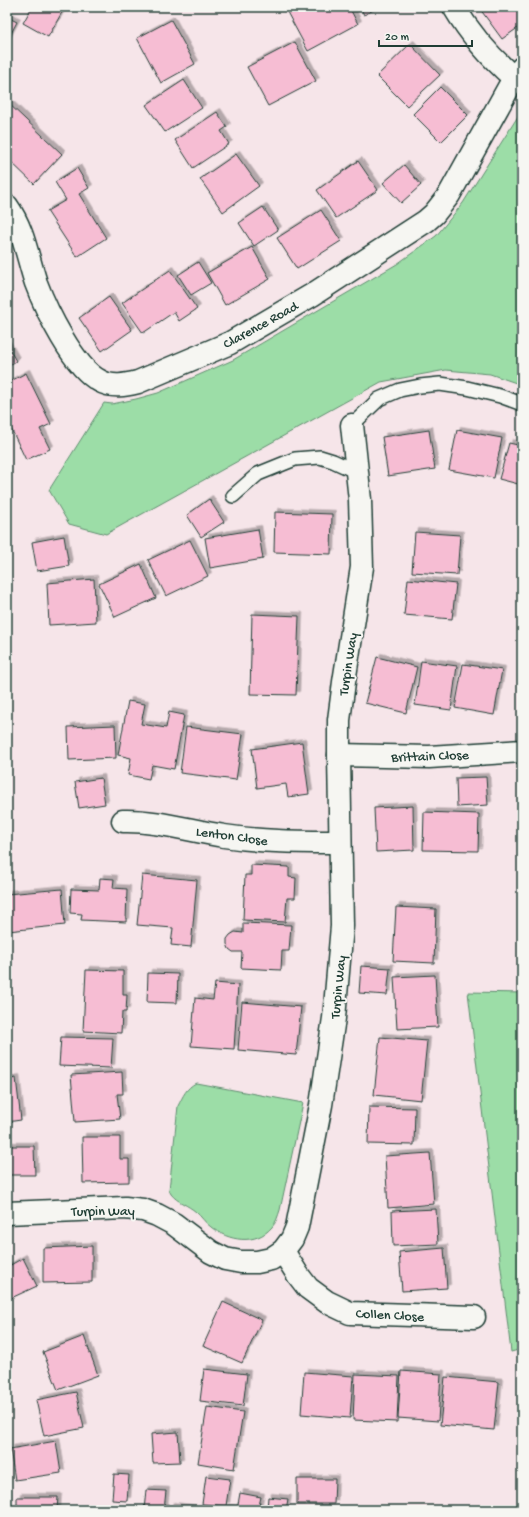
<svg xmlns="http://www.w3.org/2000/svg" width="529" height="1517" font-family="'Gochi Hand',sans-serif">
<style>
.green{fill:#9cdda7;stroke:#5e8d6e}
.building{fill:#f6bdd3;stroke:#1f3d34;filter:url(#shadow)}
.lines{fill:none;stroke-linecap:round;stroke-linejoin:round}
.service-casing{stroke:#1f3d34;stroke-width:16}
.minor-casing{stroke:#1f3d34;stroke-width:25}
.service{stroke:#f6f6f2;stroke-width:13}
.minor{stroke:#f6f6f2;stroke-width:22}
.labels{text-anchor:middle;stroke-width:4;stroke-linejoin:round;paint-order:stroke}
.street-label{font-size:14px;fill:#1f3d34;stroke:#f6f6f2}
</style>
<defs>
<filter id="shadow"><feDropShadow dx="3.5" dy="-3.5" stdDeviation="0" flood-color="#0004"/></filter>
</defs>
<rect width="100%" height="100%" fill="#f6e5e9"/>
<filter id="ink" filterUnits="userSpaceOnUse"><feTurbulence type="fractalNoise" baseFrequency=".025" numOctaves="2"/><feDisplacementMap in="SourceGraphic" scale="8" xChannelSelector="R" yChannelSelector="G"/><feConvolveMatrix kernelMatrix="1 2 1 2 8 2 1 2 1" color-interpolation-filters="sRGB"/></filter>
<g filter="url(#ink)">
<g class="green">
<polygon points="522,110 522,385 490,374 446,370 381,382 106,534 69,524 49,490 104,403 112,404 136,399 158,393 233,360 397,264 436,236 463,203"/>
<polygon points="468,992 522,993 522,1349 511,1352"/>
<path d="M196 1083 303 1103 280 1210C278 1216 276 1223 272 1227 256 1246 228 1241 211 1227 205 1223 201 1216 196 1212 188 1205 177 1202 171 1194L169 1190 178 1106C183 1096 186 1088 196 1083Z"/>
</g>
<g class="building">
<polygon points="32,7 65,7 48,37 23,23"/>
<polygon points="296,7 349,7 358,24 308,51 287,12"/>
<polygon points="360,7 379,7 364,15"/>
<polygon points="482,7 522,7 522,25 502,39 480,9"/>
<polygon points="7,17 17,22 7,41"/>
<polygon points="171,20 195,64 161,83 137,38"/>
<polygon points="295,42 316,81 268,106 247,67"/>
<polygon points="410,44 440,75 407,106 377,76"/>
<polygon points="184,80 202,108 165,132 146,105"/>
<polygon points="440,87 468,115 441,142 413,114"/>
<polygon points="7,102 62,154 34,184 7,158"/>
<polygon points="217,112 227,127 221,131 229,144 193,168 175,140"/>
<polygon points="236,154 259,186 223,212 200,179"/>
<polygon points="358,161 378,190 336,218 317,190"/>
<polygon points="404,165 421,185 401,203 383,183"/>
<polygon points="77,168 89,188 79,194 106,238 77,257 47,211 66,200 55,182"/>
<polygon points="263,207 278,230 254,246 239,223"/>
<polygon points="321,210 341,241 297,269 277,238"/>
<polygon points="252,247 270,279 225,305 207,273"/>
<polygon points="198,262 211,283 191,295 178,275"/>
<polygon points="170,270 197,309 179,321 174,312 143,333 122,303"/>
<polygon points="109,297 132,330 102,351 79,318"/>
<polygon points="7,345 16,361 7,367"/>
<polygon points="26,373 51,424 40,429 50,449 26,460 7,420 7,383"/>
<polygon points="429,430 435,469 388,476 382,437"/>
<polygon points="457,430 502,438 494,478 449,470"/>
<polygon points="509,443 522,446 522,485 499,479"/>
<polygon points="209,499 224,522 201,537 187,515"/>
<polygon points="275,512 332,514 331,554 274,552"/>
<polygon points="258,529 263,559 210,568 205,538"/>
<polygon points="415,532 460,535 457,575 412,572"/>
<polygon points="64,536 69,566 37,571 32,542"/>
<polygon points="190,540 208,576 166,596 148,560"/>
<polygon points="141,564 156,598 115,617 99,584"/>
<polygon points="94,579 96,622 49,625 47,583"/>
<polygon points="408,579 456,584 452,619 404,615"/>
<polygon points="252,614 299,616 296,695 250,694"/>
<polygon points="377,657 417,667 406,713 365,703"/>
<polygon points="421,661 457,666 451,710 415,705"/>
<polygon points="463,664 502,670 494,715 455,708"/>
<polygon points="128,701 145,704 141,724 166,728 169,712 184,715 174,769 152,765 149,779 128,775 131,758 118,755"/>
<polygon points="115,725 116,758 69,760 68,727"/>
<polygon points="186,727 243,734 236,780 180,773"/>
<polygon points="302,742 309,794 288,797 286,784 257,788 252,749"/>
<polygon points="486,777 488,805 457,807 456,778"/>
<polygon points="101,778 105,804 79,808 75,782"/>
<polygon points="413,806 414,850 376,852 374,808"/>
<polygon points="424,812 479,814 478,851 423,850"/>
<polygon points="251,865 289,867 289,877 296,878 295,898 287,898 285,922 243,920 245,875 251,875"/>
<polygon points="142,875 197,880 191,947 171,945 173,928 137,925"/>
<polygon points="100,878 114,879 113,888 127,889 126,922 81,920 82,914 70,913 71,889 99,890"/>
<polygon points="62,889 65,925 8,931 7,894"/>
<polygon points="396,907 436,909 434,963 393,961"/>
<polygon points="243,923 291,925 289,951 282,951 281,970 241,968 242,952 233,952 229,949 227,944 227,939 230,935 235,932 243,933"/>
<polygon points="361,966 390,968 387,995 359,993"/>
<polygon points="86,970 123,971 123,995 127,995 126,1012 122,1012 121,1033 83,1031"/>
<polygon points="148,973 178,974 177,1003 147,1002"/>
<polygon points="435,975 438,1027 397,1029 394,977"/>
<polygon points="215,983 238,985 234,1049 191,1046 195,998 213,1000"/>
<polygon points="242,1002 301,1007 296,1055 238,1050"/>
<polygon points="61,1037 113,1038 111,1068 59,1066"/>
<polygon points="380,1037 427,1041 421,1100 374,1095"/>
<polygon points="122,1072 123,1094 117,1094 120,1119 75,1122 71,1075"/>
<polygon points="16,1078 21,1120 7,1122 7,1080"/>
<polygon points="369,1107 415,1108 414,1145 368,1144"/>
<polygon points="82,1137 120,1137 120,1159 129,1159 129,1182 83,1183"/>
<polygon points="7,1146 34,1146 35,1175 7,1175"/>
<polygon points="430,1153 434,1204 388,1208 385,1156"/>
<polygon points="436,1209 438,1244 393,1246 392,1211"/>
<polygon points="92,1246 92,1282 43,1283 43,1248"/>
<polygon points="444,1248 447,1288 402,1291 399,1252"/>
<polygon points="23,1258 37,1286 7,1300 7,1267"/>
<polygon points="223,1302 262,1320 242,1363 203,1346"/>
<polygon points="84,1336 98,1375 58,1390 43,1352"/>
<polygon points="204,1369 247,1374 243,1406 200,1401"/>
<polygon points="401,1371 441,1374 438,1421 398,1418"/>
<polygon points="304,1372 353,1376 350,1418 301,1414"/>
<polygon points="355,1374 399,1376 397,1422 353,1420"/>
<polygon points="445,1377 499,1382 494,1430 440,1425"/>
<polygon points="76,1392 84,1428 44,1436 36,1400"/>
<polygon points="207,1407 243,1412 234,1469 198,1463"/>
<polygon points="178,1432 180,1462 153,1463 151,1434"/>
<polygon points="56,1441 61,1473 15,1480 10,1449"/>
<polygon points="114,1474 129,1475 127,1501 112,1500"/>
<polygon points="206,1476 230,1479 226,1506 202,1504"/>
<polygon points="297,1479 335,1479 334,1504 297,1504"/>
<polygon points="146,1490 166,1491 164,1510 144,1510"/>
<polygon points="240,1493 261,1497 258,1510 224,1510 225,1508 237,1510"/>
<polygon points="17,1497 58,1497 57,1510 17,1510"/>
<polygon points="268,1497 288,1499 286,1510 267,1510"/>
<polygon points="170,1506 203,1510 169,1510"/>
</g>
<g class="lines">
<g class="service-casing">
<g id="service">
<polyline points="352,425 379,399 400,390 420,386 440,384 467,388 500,396 522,404"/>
<polyline points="233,496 258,474 295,459 320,457 333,461 357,472"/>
</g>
</g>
<g class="minor-casing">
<g id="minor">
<path d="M454 7C470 34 490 57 514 78"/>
<path d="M7 206C24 230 27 256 36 283 46 310 74 368 100 381 112 388 126 385 138 382L230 343 312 295 426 221 434 214 449 195 514 78 522 68"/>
<polyline points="339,755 429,757 522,751"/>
<path d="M123 821C157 820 190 831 224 836 263 842 301 842 340 842"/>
<polyline points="7,1213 125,1208 143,1210 157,1215 174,1224 211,1252 225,1259 241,1262 257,1262 271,1259 283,1251 292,1239 297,1227 321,1105 334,1018 342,926 339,755 339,720 344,682 362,567 360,500 352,425"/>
<polyline points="283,1251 298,1275 308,1288 327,1302 350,1313 474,1317"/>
</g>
</g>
<use href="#service" class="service"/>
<use href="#minor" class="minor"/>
</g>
</g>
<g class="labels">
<g class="street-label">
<text transform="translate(260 324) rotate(-29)" y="5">Clarence Road</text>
<text transform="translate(347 664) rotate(-81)" y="5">Turpin Way</text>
<text transform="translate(430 755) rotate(-2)" y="5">Brittain Close</text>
<text transform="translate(232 835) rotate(8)" y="5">Lenton Close</text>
<text transform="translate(337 987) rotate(-84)" y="5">Turpin Way</text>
<text x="103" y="1215">Turpin Way</text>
<text transform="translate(390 1314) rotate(3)" y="5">Collen Close</text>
</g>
</g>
<rect width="529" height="1517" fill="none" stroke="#f6f6f2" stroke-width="24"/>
<rect x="12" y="12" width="505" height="1493" fill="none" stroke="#1f3d34" stroke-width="1.5" filter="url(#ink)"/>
<path d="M379 40v6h93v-6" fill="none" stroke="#1f3d34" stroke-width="2"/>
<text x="385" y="40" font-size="12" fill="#1f3d34" stroke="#f6f6f2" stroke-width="3" paint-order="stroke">20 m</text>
</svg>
